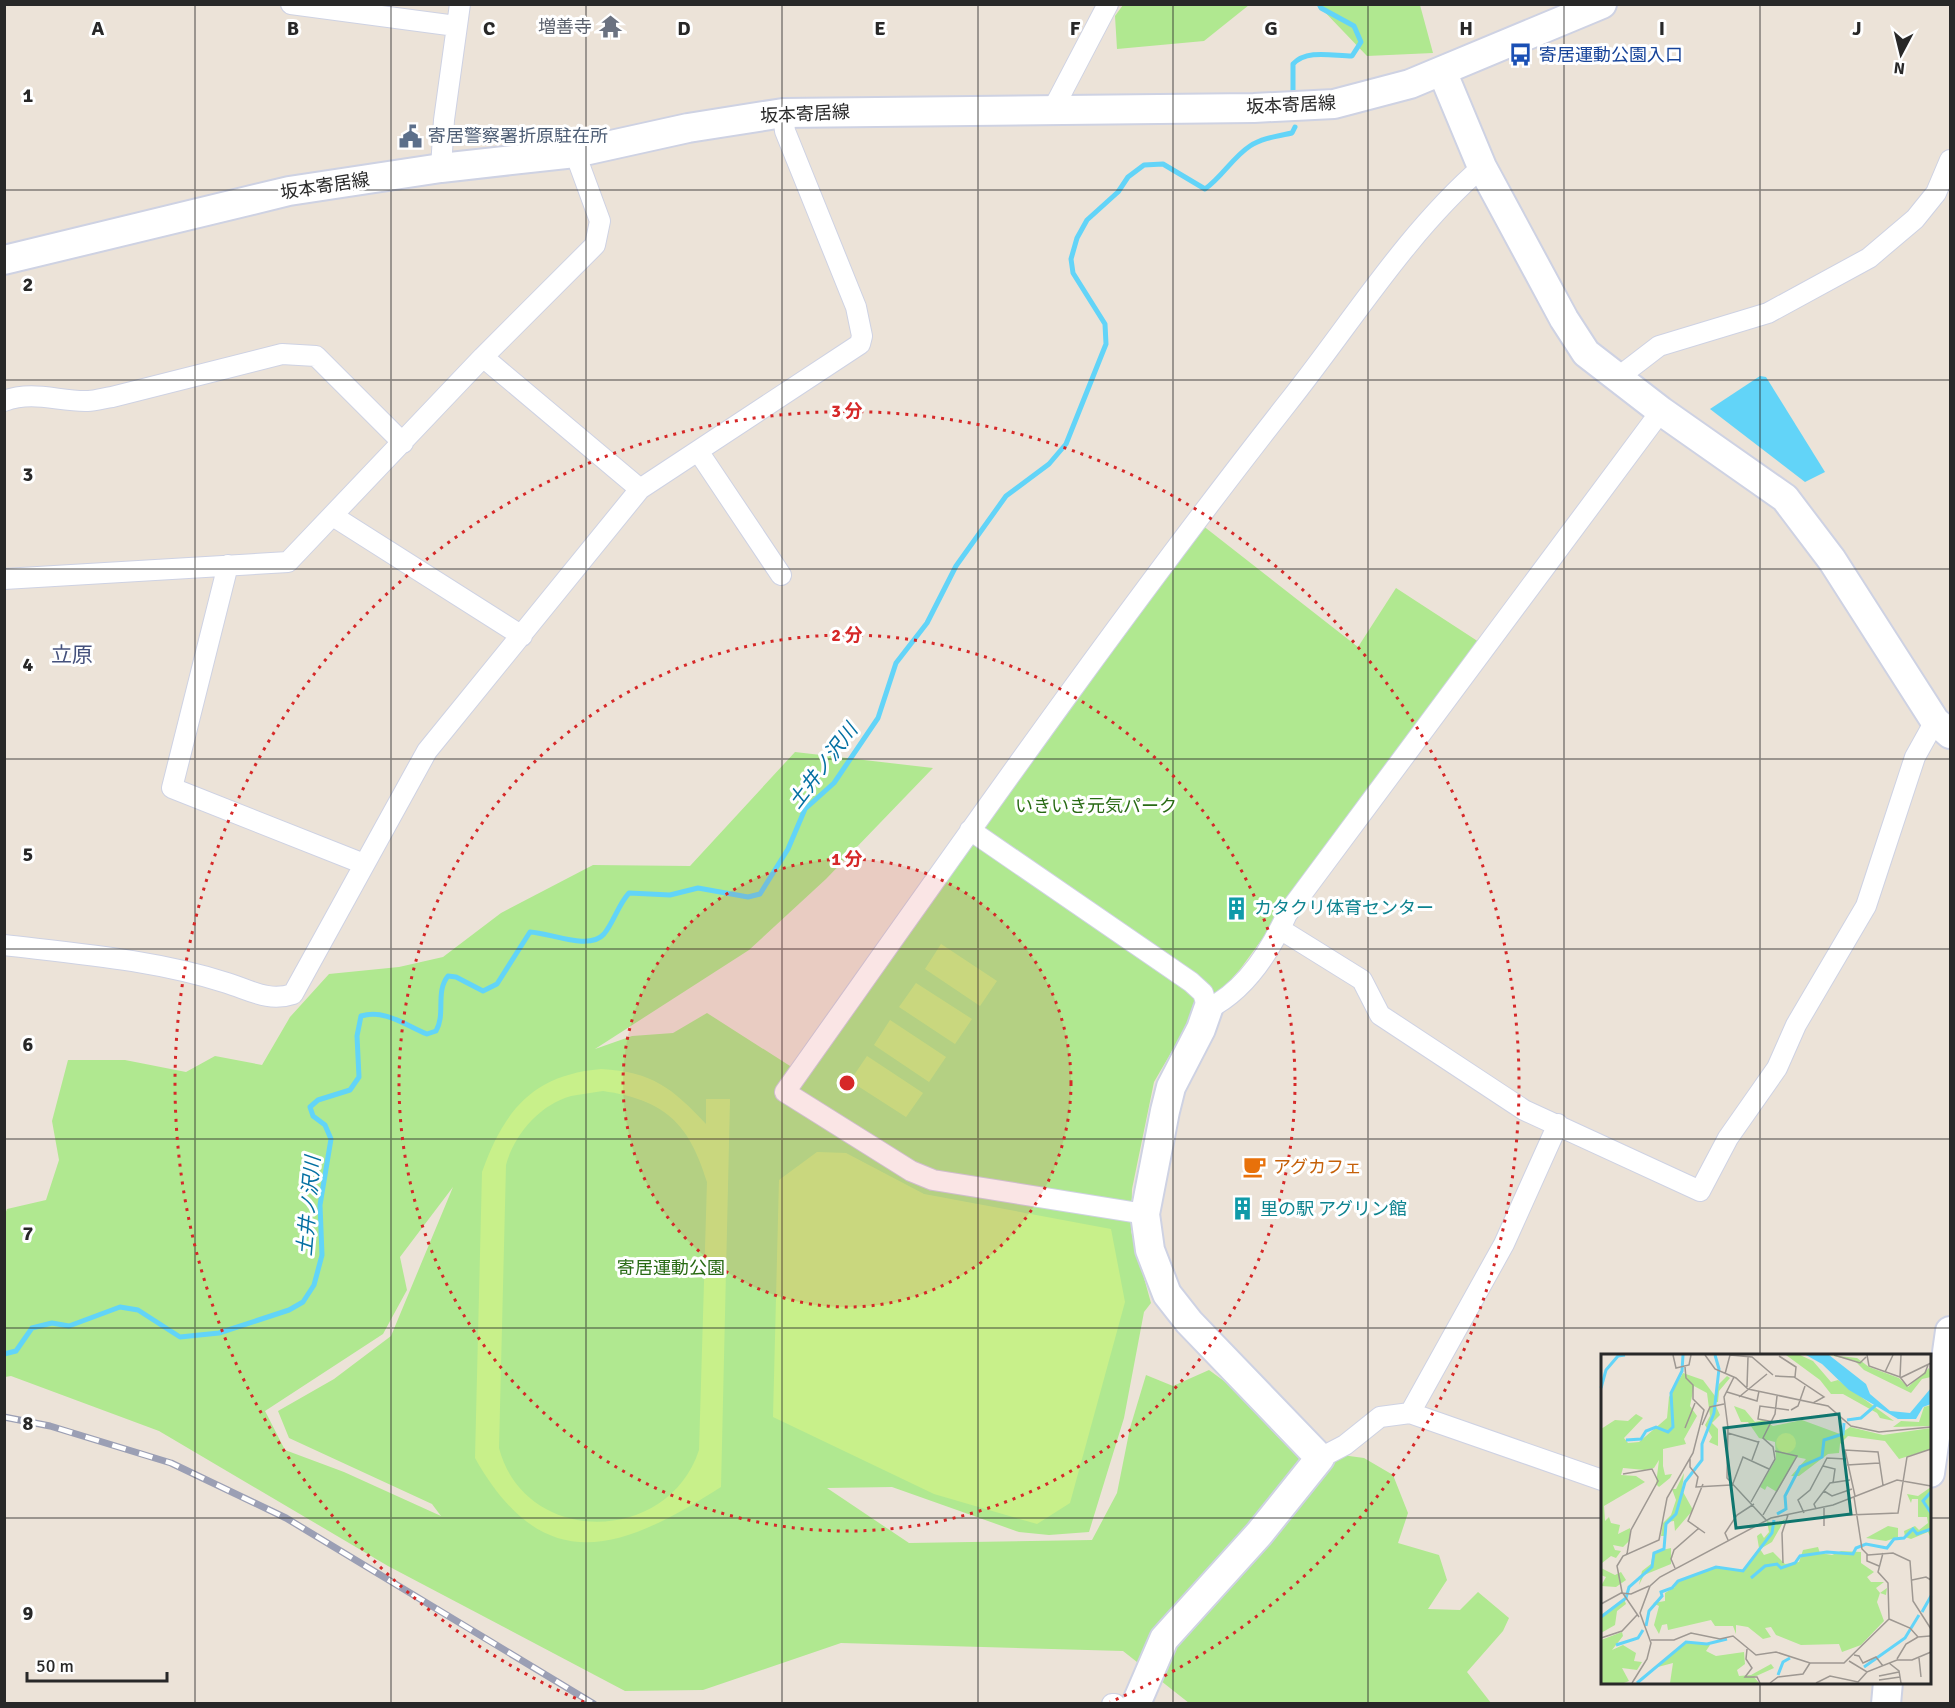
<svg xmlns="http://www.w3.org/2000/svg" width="1955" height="1708" viewBox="0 0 1955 1708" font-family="Signika,'Noto Sans JP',sans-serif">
<rect width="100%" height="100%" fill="#ece3d8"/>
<path fill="#b0e890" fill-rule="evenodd" d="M1123 5V4L1249 5 1204 41 1117 49 1115 16Z
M1318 5H1420L1433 53 1367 56Z
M1202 525 1358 647 1396 588 1479 642 1241 968 1179 1039 1154 1082 1132 1189 1131 1231 1151 1303 1144 1312 1124 1418 1089 1532 1049 1535 1019 1532 892 1487 827 1488 909 1543 1092 1540 1117 1493 1130 1428 1146 1375 1173 1386 1209 1370 1235 1389 1279 1438 1334 1454 1364 1458 1393 1475 1408 1513 1398 1543 1439 1555 1447 1580 1428 1609 1460 1610 1478 1592 1509 1618 1503 1631 1467 1672 1491 1703H1189L1123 1651 841 1643 703 1690 625 1691 388 1566 159 1431 11 1376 5 1377 4 1217 7 1209 46 1200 59 1160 52 1121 68 1060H125L186 1072 215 1056 262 1065 290 1017 329 974 399 967 443 957 501 913 593 865 690 866 795 752 933 768 826 879 749 950 595 1049 632 1036 673 1033 707 1013 801 1073ZM453 1187 391 1336 334 1379 278 1411 289 1438 432 1504 441 1516 344 1472 285 1450 265 1411 383 1334 407 1290 400 1257Z"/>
<path fill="#c8f08a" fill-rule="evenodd" d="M941 944 997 981 980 1006 925 969Z
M916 983 972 1019 955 1044 899 1007Z
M890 1020 946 1057 929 1082 874 1045Z
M867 1056 923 1093 906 1117 850 1081Z
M601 1069C653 1072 672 1088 706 1124V1099H730L721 1487C621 1551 544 1580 475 1458L482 1172C504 1111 532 1075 601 1069ZM603 1091C665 1100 689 1123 707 1182L699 1450C668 1545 525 1547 499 1448L506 1165C514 1135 539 1105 571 1096 581 1094 592 1093 603 1091Z
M817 1152 846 1153 924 1194 1111 1229 1125 1302 1070 1503 1037 1524 934 1494 773 1417 779 1180Z"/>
<path fill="#62d4f8" d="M1760 376 1766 377 1825 472 1805 482 1710 409Z"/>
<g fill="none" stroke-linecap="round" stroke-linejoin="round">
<path stroke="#62d4f8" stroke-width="5" d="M1293 94V64C1307 49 1333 56 1352 56L1361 42 1354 26 1321 8 1319 4
M4 1354 16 1351 32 1328 52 1323 69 1326 120 1307 138 1310 180 1337 219 1333 289 1310 303 1302 314 1285 322 1255 320 1205 331 1139 325 1125 313 1116 310 1107 318 1100 350 1090 359 1077 357 1036 361 1016C385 1009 405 1025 427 1034L436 1031C446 1014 435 992 448 976L456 977 483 991 497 984 530 932C551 933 589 951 604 934 614 922 618 905 629 893L670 895 698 888 748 897 760 894 788 849 805 809 834 783 878 718 896 663 927 623 956 566 1006 496 1049 464 1066 444 1106 344 1105 324 1073 273 1071 259 1077 238 1087 220 1118 192 1128 177 1144 165 1163 164 1205 189C1222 177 1233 157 1250 146 1262 138 1278 136 1292 133L1295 127"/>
<defs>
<path id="street" d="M291 4 456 26
M1053 109 1108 4
M441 168 444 120 460 4
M483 357 640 489
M1616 379 1659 346 1768 313 1869 258 1915 219 1936 193 1950 160
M4 401C34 390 59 402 88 401 96 401 104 398 112 397L282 354 316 356 403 443
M698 451 781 575
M333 516 522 636
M228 565 172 788 364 864
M4 579 288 562 483 357 595 245 600 221 575 153
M970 830 1191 982 1203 993 1208 1009C1246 990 1270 952 1287 914L1661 411
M1280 929 1362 980 1380 1015 1524 1110 1700 1191 1728 1138 1777 1068 1796 1025 1866 906 1915 757 1935 721
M4 945C80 954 155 960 227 983 252 991 269 1002 293 994L427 751 640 489 860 344 862 336 856 307 785 131 783 113
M1145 1214 933 1180 911 1171 785 1092C949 861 1111 628 1286 405 1350 325 1405 234 1482 167
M1410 1413 1504 1244 1558 1124
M1320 1458 1345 1445 1380 1417 1410 1413 1602 1480
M1112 1704H1115"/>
<path id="secondary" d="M1442 71 1482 167 1564 319 1586 353 1661 411 1785 498 1832 560 1935 721 1950 734
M4 260 289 191 441 168 575 153 688 128 783 113 1254 108 1334 104 1410 84 1602 4
M1930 1473 1950 1331
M1136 1704 1164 1639 1259 1534 1320 1458 1189 1322 1167 1294 1150 1250 1145 1214 1165 1111 1171 1087 1201 1029 1208 1009
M1886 1704 1888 1682"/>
</defs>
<use href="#street" stroke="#ced2e3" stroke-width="22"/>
<use href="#secondary" stroke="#ced2e3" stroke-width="32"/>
<use href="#street" stroke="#fff" stroke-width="20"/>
<use href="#secondary" stroke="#fff" stroke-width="28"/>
<defs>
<path id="rail" d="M4 1417 50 1426 171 1463 286 1518 594 1704"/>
</defs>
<use href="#rail" stroke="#9b9fb4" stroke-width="7"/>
<use href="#rail" stroke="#fff" stroke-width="4.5" stroke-dasharray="14" stroke-linecap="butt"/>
</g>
<path fill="none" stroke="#282828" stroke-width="1.5" stroke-opacity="0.55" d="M195 4V1704M391 4V1704M586 4V1704M782 4V1704M978 4V1704M1173 4V1704M1368 4V1704M1564 4V1704M1760 4V1356M4 190H1950M4 380H1950M4 569H1950M4 759H1950M4 949H1950M4 1139H1950M4 1328H1950M4 1518H1602M1930 1518H1950M1760 1682V1704"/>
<circle cx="847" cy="1083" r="224" fill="#d62828" fill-opacity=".12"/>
<g fill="none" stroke="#d62828" stroke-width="3" stroke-dasharray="3 6">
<circle cx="847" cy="1083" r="224"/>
<circle cx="847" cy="1083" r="448"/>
<path d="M584 1702A672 672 0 1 1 1110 1702"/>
</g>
<defs>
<symbol id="temple-bare" viewBox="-9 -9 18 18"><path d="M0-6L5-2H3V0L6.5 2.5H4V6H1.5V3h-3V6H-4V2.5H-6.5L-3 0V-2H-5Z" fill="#6b7280" stroke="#fff" stroke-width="2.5" paint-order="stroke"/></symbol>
<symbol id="bus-bare" viewBox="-9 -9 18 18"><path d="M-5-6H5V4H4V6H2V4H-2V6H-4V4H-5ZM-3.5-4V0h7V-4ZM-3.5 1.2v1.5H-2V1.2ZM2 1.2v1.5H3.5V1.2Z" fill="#1a4fb4" stroke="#fff" stroke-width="2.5" paint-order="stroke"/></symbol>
<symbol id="civic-bare" viewBox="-9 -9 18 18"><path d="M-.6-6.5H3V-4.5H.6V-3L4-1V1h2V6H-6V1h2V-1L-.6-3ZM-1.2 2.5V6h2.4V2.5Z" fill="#5c6f8a" stroke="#fff" stroke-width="2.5" paint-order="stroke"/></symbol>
<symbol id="building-bare" viewBox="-9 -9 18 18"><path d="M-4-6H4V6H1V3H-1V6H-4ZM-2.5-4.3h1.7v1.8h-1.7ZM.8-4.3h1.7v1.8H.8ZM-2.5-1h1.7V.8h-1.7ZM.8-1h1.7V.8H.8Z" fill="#0f9aa8" stroke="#fff" stroke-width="2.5" paint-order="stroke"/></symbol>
<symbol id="cafe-bare" viewBox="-9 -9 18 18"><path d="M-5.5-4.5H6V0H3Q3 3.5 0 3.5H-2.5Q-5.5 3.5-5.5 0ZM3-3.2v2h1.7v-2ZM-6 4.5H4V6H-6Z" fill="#e8710a" stroke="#fff" stroke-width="2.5" paint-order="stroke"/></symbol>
</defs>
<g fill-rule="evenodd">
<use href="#temple-bare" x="594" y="10" width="33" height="33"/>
<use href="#bus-bare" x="1504" y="38" width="33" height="33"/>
<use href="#civic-bare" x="394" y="120" width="33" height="33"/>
<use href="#building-bare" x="1220" y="892" width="33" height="33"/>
<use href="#cafe-bare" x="1238" y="1150" width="33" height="33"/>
<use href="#building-bare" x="1226" y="1192" width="33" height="33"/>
</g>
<g text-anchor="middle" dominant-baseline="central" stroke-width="6" stroke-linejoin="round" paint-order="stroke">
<g font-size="18" fill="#5b616d" stroke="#fff" text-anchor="end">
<text x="592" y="27">増善寺</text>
</g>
<g font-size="18" fill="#164399" stroke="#fff" text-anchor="start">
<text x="1539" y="55">寄居運動公園入口</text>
</g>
<g font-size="18" fill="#282828" stroke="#fff">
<text transform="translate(1291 105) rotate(-3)">坂本寄居線</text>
<text transform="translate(805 114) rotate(-3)">坂本寄居線</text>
<text transform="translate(325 186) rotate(-9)">坂本寄居線</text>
</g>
<g font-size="18" fill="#4e5e75" stroke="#fff" text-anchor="start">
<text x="428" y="136">寄居警察署折原駐在所</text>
</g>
<g font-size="18" fill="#286a14" stroke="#fff">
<text x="1096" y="806">いきいき元気パーク</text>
<text x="671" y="1268">寄居運動公園</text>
</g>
<g font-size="18" fill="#0d838f" stroke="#fff" text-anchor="start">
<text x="1254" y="908">カタクリ体育センター</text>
<text x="1260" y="1209">里の駅 アグリン館</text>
</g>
<g font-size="18" fill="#c56008" stroke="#fff" text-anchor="start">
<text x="1273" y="1167">アグカフェ</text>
</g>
<g font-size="20" font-style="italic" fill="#0370a2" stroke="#fff">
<text transform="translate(823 766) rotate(-53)">土井ノ沢川</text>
<text transform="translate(309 1206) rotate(-85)">土井ノ沢川</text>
</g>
<g font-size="21" fill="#45517c" stroke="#fff">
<text x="72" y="655">立原</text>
</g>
</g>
<g transform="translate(1601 1354)">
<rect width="330" height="330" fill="#ece3d8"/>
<path d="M185 1H199L212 7 230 28 237 26 293 67 279 64 276 59 242 40H230L219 26ZM228 1 256 4 268 13 298 24 307 33 328 14 330 23 321 25 310 39 263 16 254 7ZM82 19 102 26 114 42 118 30 126 22 129 24 118 37 117 48H113L119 61 111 69 117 75V92L108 88 111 83 104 71 109 62 106 39 93 32 89 52 96 62 83 85 85 90 62 95V112L64 121 71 120 69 124 58 133 55 130 58 106 53 114 44 116 22 114 20 121 35 122 44 128 3 152 4 167 8 163 10 169 19 171 17 180 29 174V186L22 193 12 191 14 196 20 197 15 204 10 202 1 209 0 75 14 66 27 67 35 60 42 64 23 84 27 89 38 88 66 64 68 43ZM330 51V72L292 73 300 67 318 68 323 53ZM133 52 144 56 154 68 162 66 172 72 201 66 239 80 249 73 282 81 330 74V95L298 105 284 87 247 82 239 90 238 99 227 100 198 122H190L205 105 195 103 176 138 166 132 164 136 159 133 175 105 174 88 158 84 147 68H140ZM83 119 81 136 92 156 74 177 73 167 66 168 65 182H60L62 169 70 161 75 146 71 135H75ZM330 133V184L327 178 310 185 304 183 303 177 314 172 318 176 327 169 326 163H317V145H311L310 149 306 140 317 142ZM184 165 171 188 159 195 163 201 172 198 184 210 198 208 202 196 217 193 219 199 231 201 240 197 260 198V209L273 218 266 223 270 228H283L275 234 279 239 286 234 285 241 279 239 276 248 283 267 260 291 241 298 238 290 200 291 175 281 170 273 164 274 170 283 162 285 147 273 135 271V280L132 272H114L110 266 67 276 66 270 61 271 58 280 53 271 58 252 52 249 64 247V239L74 233 75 227 114 213 142 216 158 194 156 182 160 179 163 184 168 178 166 167 175 171ZM287 172 297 174V183L285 187 265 184ZM70 194V210L43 221 38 231 41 217 50 210 52 198ZM0 214 14 221 20 218 25 226 15 233 0 232 5 223 0 221ZM23 245 25 250 16 257 14 271 0 279V261ZM21 278 22 282 11 296 22 291 35 299 33 307 41 308 36 316 21 314 28 327 23 329H0V286ZM87 288 109 291 105 297 115 302 143 298 144 310 136 316 138 322 150 321 170 310 173 314 153 323 158 329H69L72 309 53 314Z" fill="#b0e890"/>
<path d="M175 89a10 10 0 1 1 20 0a10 10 0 1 1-20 0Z" fill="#c8f08a"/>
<path d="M205 1H228L265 30 269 40 289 57 309 59 330 34V50L322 53 315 65H297L248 36 221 10Z" fill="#62d4f8"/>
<path fill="none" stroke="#62d4f8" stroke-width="3" d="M0 34 5 16 17 2 24 1M246 66 260 64 275 51M25 86 40 85 45 77 55 73 67 78 72 73 70 39 81 17 82 1M330 138 322 147 330 159M176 160 185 155 184 142 199 113 221 103 223 86 242 80 243 69M150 224 164 212 176 210 180 214 194 209 199 202 226 198 252 200 255 194 265 190 286 194 293 185 303 184 312 175 316 180 330 175M321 258 330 242M0 263 25 244 28 233 51 213 53 199 63 195 65 170 75 160 84 128 101 106V90L113 59 118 15 114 1M45 272 48 257 61 242 60 238 71 234 77 227 115 213 142 217 171 179 173 166M15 291 37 284 42 276M263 313 304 284 318 261M177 321 182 308 189 304M36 329 85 288 106 290 126 285"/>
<path fill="none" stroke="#9e9892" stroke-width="1.5" d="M72 1 75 14 88 11 90 1M104 1 114 15 135 24 147 35 227 52 250 72 278 78 330 73M233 1 259 9 265 3M266 1 268 12 299 23M300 1 299 23 306 32 324 19 327 11M178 2 195 13 194 23M284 18 292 1M124 20 129 1 151 3 172 21M174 22 193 23 223 43 212 49M133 23 123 43 127 74 126 124 165 166M299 24 330 9M146 33 147 3M126 38 156 47 158 37M138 43 166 20M190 56 197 52 204 32M173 68 157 65 159 52 188 56M101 71 109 53 123 50M84 74 94 49M127 79 157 88M89 105V113L97 123 95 133 130 131M151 106 158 87M246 111 278 109M222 112 234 115 232 129M22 120 51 115 57 127 30 176 26 200M102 130 87 167 104 179M131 132 142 103 168 115M223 137 231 142 251 135M254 142 244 96 277 98 282 131M253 143 261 195 267 201 292 199 309 207 312 247 330 275M150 148 174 105 172 93 162 84 174 60 176 42M223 153V172M215 155 213 150 229 129 249 126M203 159 197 146 209 136 226 104 245 105M162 161 196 102 174 97M223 162 297 159 306 103 330 95M127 186 124 179 136 161 153 150M282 199 277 218 287 229 288 265M266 200V207L278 212M182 209 181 179 187 161M74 214 70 205 73 196 98 174M311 226 325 223 330 226M0 250 20 239 30 240 48 232M38 263 21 238 16 212 22 202 58 186 66 144 92 99 103 56 92 45V31L85 24 84 13M288 265 309 274 317 283 329 282M0 284 21 277 36 261M50 286H73L90 279 119 285 132 282 155 301 175 298 209 309H243L288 265M146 295 145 305 151 314 144 323H156L159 329M253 301 258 302 262 309 275 303 282 312M318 304 320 323M296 305 305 290 317 283M248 307 266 318 296 306H311L330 298M288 309 298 317 300 329M278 322 298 318M278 326 299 323M31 329 46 305 50 289 39 259 49 232 59 223 170 164 232 151 296 126 330 132M169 329 177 323 202 320 209 309M215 329 229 322 257 328 266 318"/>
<path fill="#0f766e" fill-opacity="0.15" stroke="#0f766e" stroke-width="3" d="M238 60 250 160 135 174 123 74Z"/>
<rect width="330" height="330" fill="none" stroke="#282828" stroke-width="3"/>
</g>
<g font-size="20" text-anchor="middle" font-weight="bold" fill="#282828" stroke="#fff" stroke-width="6" stroke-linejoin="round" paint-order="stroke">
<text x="98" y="35">A</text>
<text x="293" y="35">B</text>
<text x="489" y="35">C</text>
<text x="684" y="35">D</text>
<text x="880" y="35">E</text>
<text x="1075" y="35">F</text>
<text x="1271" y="35">G</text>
<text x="1466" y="35">H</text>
<text x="1662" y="35">I</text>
<text x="1857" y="35">J</text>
<text x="28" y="102">1</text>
<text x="28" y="291">2</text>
<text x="28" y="481">3</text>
<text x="28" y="671">4</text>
<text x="28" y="861">5</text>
<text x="28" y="1051">6</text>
<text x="28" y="1240">7</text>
<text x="28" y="1430">8</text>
<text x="28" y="1620">9</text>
</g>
<circle cx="847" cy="1083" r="9" fill="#d62828" stroke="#fff" stroke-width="3"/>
<g font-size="18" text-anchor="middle" font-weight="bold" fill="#d62828" stroke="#fff" stroke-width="6" stroke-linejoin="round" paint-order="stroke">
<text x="847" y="417">3 分</text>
<text x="847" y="641">2 分</text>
<text x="847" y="865">1 分</text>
</g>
<rect width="1955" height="1708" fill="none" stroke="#282828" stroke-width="12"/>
<g transform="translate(1901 54) rotate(187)" stroke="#ffffff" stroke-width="4.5" paint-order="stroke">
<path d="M0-4.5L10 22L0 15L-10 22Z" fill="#282828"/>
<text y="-9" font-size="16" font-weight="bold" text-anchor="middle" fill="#282828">N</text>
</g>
<path d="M27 1672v9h140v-9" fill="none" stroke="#282828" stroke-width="3"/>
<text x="36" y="1672" font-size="18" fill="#282828" stroke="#ffffff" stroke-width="4.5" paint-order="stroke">50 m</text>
</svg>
